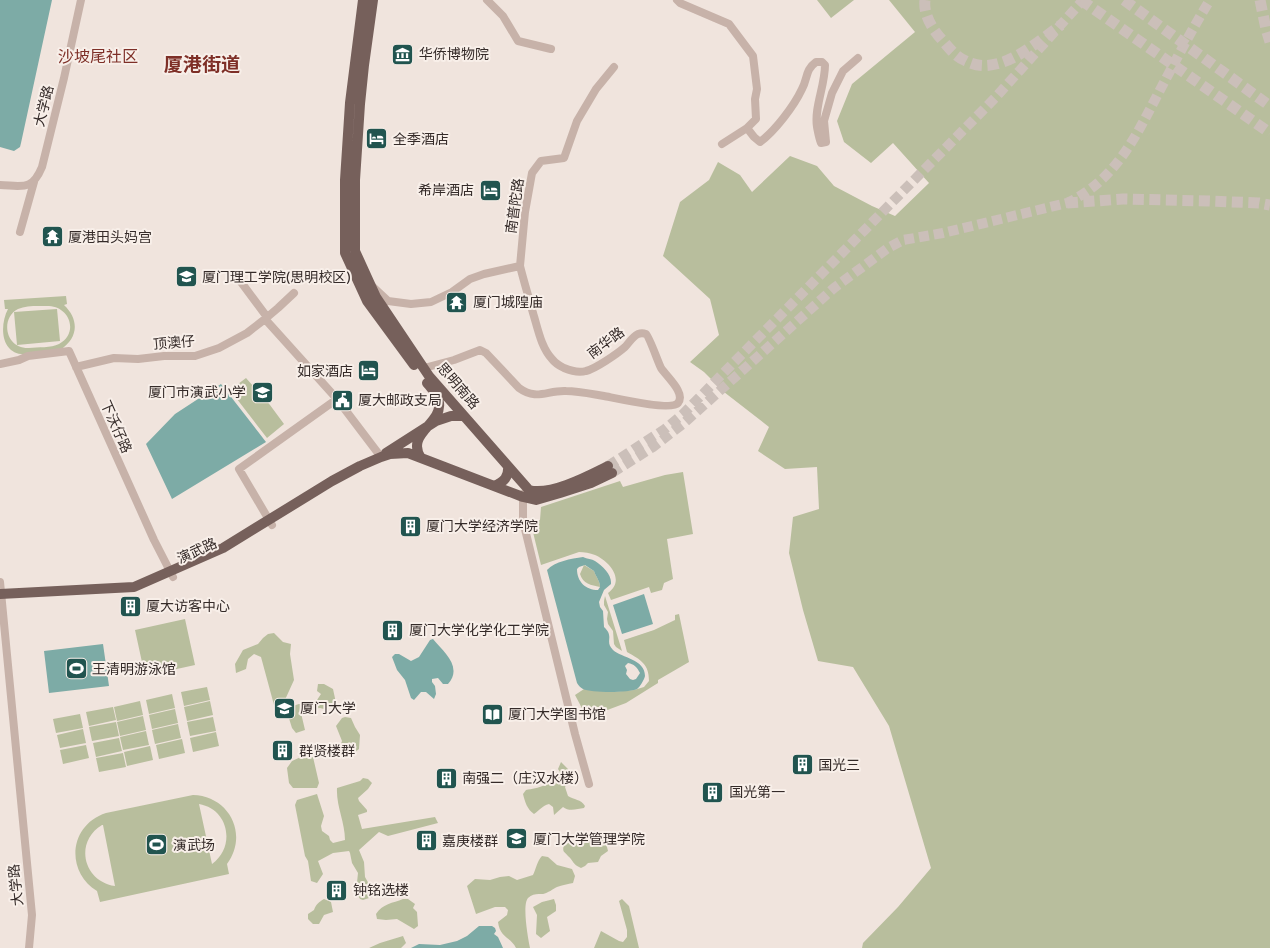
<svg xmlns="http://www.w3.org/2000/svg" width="1270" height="948" viewBox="0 0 1270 948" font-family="'Varela Round','Noto Sans SC',sans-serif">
<rect width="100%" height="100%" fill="#f0e4dd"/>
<path fill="#b8be9d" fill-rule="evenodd" d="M817 0H854L831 18Z
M889 0H1270V948H862L863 943 898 907 931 868 889 726 853 667 818 661 803 610 789 553 793 517 819 509 817 467 785 469 758 451 769 427 724 392 704 372 690 362 719 335 710 299 663 256 680 202 709 180 718 162 740 175 752 192 790 156 817 166 834 186 872 206 895 216 929 183 893 143 871 163 844 142 837 121 852 84 915 32Z
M66 296 67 304 64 305C79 319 79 338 60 350 48 351 34 356 21 354 0 351 0 324 8 309H5L4 300ZM49 306C70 307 79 333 59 344 51 348 38 347 29 348 5 349 0 318 18 309 27 305 39 306 49 306Z
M57 309 60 341 17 345 14 312Z
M246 378 270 405 284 424 267 438 230 390Z
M683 472 693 534 667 539 673 579 664 583 662 590 651 593 649 587 611 600 608 593C626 580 609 561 595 555 590 553 584 552 579 552L541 565 531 524 540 520 541 507 620 481 623 487 665 475Z
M584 565 594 571C596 577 600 581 600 587 591 585 583 584 580 574Z
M605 596 622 651 616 647 614 644 613 631 608 624 607 619 608 612 604 605V601Z
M679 614 689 662 658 680V683L626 703 602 712 585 714 575 695 584 689 612 692 634 690 644 687 649 681C649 664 641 660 627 652L624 640 654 630 675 620V615Z
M185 619 195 665 145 676 135 630Z
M274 633 283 642 291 644 290 654 294 680 284 702 279 706 274 705 261 657 254 654 248 659 246 669 236 673 235 664 243 650 258 644 263 638 268 634Z
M318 684H324L333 689 336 703 329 708 324 709 320 708 312 709 301 713 305 730 296 733 292 728 287 712C296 704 298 702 310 706L317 700 321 694 317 691Z
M207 687 210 700 184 706 181 692Z
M172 694 175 708 149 714 146 700Z
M140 701 143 715 117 721 114 707Z
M210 701 213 715 187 721 184 707Z
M113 707 116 720 89 726 86 712Z
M175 709 178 723 152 729 149 715Z
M80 714 83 728 56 733 53 719Z
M143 716 146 730 120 736 117 722Z
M213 717 216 731 190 736 187 722Z
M345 717 351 718 355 727 360 735 359 749 349 757 343 755 339 749 342 741 336 726 342 718Z
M116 722 119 736 92 741 89 727Z
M178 724 181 738 155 744 152 730Z
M83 729 86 743 60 748 57 735Z
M146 731 149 745 123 750 120 737Z
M216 732 219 746 193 752 190 738Z
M119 738 122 751 96 757 93 743Z
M182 739 185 753 159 759 156 745Z
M86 745 89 758 63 764 60 750Z
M150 746 153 760 127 766 124 752Z
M123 753 126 767 99 772 96 758Z
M303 756 313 757 319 783 317 788H293L289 783 287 768 292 761Z
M561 762 573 774V781H569L565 787 568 796C574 800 581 799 585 806L584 808C577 809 569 812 563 807L554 815 553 807 549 804C542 806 540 810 534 814 527 809 525 802 523 794L526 790C538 788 552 786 556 772H560L558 769Z
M363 778 368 779 372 783 368 789 358 798 359 801 367 810V812L358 815 362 829 435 817 438 823 388 836 379 832 359 850 364 862 365 877 370 886 372 897 363 900 360 899 356 892 358 873 352 863 350 853 349 851 333 853 320 860 318 861 323 874 317 883 311 881 308 861 305 856 295 805 297 800 317 794 324 816 321 826 322 831 329 836 330 840 333 843 345 840C345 822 336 806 337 788L360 781Z
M193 795C229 796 249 834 227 864L229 874 100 902 97 891C65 871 69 825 106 813ZM199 804C229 809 236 847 212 864ZM102 825H103L115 886C83 881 74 842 102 825Z
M595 832 606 843 608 851 601 856 598 862 588 863 585 866 581 868C572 864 574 861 568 856 564 851 562 852 564 845L567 843H579L585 841 589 835Z
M542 856 548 857 557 865 572 869 575 876 573 883C568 884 562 885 557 887 553 889 548 893 543 894 538 894 533 893 528 898 522 905 528 938 530 948H516C511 937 500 938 498 922L507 915 508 910 505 907H495L476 914 467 886 475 879 490 880 500 877 509 876 517 880 533 875C536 869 537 861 542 856Z
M324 899 331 902 333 912 324 915 319 924H313L308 919V914L314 910C316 904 319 902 324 899Z
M403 899H408L415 904 413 908 417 912 418 926 414 929 397 919 386 920 377 919 376 914C382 904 393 903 403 899Z
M554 899 556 905V911L547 917 550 931 541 938 536 934 537 915 533 907 542 902Z
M622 899 629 906 639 948H594L601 931 619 941 623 942 627 937V930L619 901Z
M403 936 406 943 401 948H369L380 943Z"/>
<path fill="#7daba6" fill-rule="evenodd" d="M0 0H52L21 143 20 147 14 151 0 147Z
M221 384 266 442 172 499 146 444 175 414Z
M583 557C587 559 592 559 595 561 603 566 612 575 611 584L604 590 599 602 600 607 603 611 604 627C615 637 604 641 613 650 622 658 645 659 645 676 644 680 640 687 637 689 629 693 591 693 583 689 580 687 579 686 577 683L547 570C555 561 571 559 583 557ZM585 565 594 571C596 577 600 581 600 587L598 590C586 590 577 582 577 569L579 567ZM628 663C634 664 637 667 640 673L636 679 633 680 630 679 626 674 627 670 625 666Z
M644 594 653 624 622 634 613 605Z
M433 639C444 652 463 667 448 684H443L438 678 432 679V682L435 686 436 694 434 699 426 692H421L414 700 411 698 405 680 397 670 392 657 395 654H399L411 661 419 657 430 640Z
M103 644 109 686 49 693 44 651Z
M479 926H492L495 928 496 931 494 934 498 937 503 948H411L419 944 440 945 457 941 467 936Z"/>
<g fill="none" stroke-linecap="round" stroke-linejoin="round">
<path stroke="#cbbfb9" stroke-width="10" stroke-dasharray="10 5" stroke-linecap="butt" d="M608 466 665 429 683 414 995 98 1083 0
M612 473 653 447 684 423 834 288 888 248 903 240 943 233 1067 203C1116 180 1136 136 1160 90 1176 60 1192 29 1210 0"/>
<path stroke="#cbbfb9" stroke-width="11" stroke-dasharray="11 5.5" stroke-linecap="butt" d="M925 0C923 15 933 30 943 41 950 49 956 57 966 61 998 78 1036 43 1061 25
M1081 0 1270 133
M1124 0 1270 106
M1260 0 1266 29 1270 42
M1067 203 1123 199 1209 201 1259 203 1270 205"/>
<path stroke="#c7b2a9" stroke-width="8" d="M487 0 503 16 518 41 551 49
M677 0 680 3 729 24 753 56 757 89 755 99 756 119 747 128 754 137 760 142C775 131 794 106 802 89 808 78 805 70 816 62H822L825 65C825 86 814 107 817 127 818 132 819 138 821 143L826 142 824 121 832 93 843 71 858 58
M722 144 747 128
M0 185C23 186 32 191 42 167L64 78 81 0
M20 232 34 182
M520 266 525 212 532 173 541 161 564 158 577 121 596 89 614 67
M238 278 267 317
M373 287 388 301 411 304 431 302 452 292 470 279 484 274 520 266C524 282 529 298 533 313 538 329 541 347 552 359 555 363 560 366 564 368 571 371 579 373 586 371 595 369 617 354 625 347 629 343 632 337 638 334 641 333 643 333 646 334 649 336 658 362 661 368 667 377 686 393 678 403 672 411 615 398 604 396 592 394 578 391 566 391 547 390 537 401 519 388L486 353 480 350 454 360 424 368
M265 319 278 308 294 293
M0 364 19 360 28 356 69 351 154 540 173 577
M76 367 114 358 138 359 164 356H195L219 348 247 333 265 319 337 399 381 457
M523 494V521L575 734 589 784
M272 525 239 469 337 399
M0 582 32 915 29 948"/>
<path stroke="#76605b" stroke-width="10" d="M363 0 350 103 345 180V253L367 301 414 365
M373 0 364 65 360 104 355 180V251L376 297 429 376 529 490C550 496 588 476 608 466
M386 453 436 421 451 416H464
M421 458C405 434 442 424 439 403 438 395 432 389 427 383
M494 486C504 482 509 477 508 466
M0 594 134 587 223 548 332 481 360 466 381 457 390 454 408 453 523 497 536 500 560 493 591 483 612 473"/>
</g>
<defs>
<symbol id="museum-square" viewBox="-11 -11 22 22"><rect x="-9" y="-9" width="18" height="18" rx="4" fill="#21544f" stroke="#f8efe9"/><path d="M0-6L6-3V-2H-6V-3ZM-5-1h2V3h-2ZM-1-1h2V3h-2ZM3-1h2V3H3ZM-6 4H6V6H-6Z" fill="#fff"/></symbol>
<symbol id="hotel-square" viewBox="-11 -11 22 22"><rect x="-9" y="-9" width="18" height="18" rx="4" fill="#21544f" stroke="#f8efe9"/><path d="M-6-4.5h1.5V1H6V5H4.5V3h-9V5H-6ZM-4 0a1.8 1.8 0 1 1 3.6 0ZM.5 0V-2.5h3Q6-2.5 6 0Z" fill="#fff"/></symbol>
<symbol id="temple-square" viewBox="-11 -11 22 22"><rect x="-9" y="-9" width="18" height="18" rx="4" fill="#21544f" stroke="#f8efe9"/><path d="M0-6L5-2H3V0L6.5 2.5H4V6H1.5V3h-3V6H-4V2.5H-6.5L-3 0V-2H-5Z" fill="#fff"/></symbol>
<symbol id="university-square" viewBox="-11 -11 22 22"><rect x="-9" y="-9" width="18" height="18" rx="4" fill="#21544f" stroke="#f8efe9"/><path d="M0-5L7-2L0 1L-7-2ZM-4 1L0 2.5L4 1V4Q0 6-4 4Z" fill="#fff"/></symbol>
<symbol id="school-square" viewBox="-11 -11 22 22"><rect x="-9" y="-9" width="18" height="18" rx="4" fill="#21544f" stroke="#f8efe9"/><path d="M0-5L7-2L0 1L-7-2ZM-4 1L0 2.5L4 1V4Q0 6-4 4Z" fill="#fff"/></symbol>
<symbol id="civic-square" viewBox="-11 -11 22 22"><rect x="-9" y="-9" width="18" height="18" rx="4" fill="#21544f" stroke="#f8efe9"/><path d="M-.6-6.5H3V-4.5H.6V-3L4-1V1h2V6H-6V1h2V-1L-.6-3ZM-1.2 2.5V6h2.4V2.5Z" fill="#fff"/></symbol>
<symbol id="building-square" viewBox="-11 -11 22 22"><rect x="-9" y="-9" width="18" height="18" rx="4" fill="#21544f" stroke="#f8efe9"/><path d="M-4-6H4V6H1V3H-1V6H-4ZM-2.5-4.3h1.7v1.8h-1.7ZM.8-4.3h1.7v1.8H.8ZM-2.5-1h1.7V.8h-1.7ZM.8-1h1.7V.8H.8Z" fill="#fff"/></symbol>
<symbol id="stadium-square" viewBox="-11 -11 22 22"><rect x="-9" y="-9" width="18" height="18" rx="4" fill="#21544f" stroke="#f8efe9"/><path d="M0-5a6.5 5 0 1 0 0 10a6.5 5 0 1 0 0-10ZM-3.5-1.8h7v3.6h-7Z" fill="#fff"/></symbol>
<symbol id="library-square" viewBox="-11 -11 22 22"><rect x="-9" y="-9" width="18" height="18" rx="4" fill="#21544f" stroke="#f8efe9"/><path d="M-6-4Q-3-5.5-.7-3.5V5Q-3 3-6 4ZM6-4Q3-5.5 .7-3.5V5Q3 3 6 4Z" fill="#fff"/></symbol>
</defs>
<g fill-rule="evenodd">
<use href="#museum-square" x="390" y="42" width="25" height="25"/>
<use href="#hotel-square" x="364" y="126" width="25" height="25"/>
<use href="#hotel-square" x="478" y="178" width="25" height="25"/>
<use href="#temple-square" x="40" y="224" width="25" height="25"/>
<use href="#university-square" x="174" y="264" width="25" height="25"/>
<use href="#temple-square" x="444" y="290" width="25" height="25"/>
<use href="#hotel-square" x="356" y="358" width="25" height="25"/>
<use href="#school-square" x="250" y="380" width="25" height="25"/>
<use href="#civic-square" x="330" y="388" width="25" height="25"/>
<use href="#building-square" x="398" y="514" width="25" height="25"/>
<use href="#building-square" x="118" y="594" width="25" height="25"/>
<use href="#building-square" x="380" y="618" width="25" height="25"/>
<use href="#stadium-square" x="64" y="656" width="25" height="25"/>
<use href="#university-square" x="272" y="696" width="25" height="25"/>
<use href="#library-square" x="480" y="702" width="25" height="25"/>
<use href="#building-square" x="270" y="738" width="25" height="25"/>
<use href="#building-square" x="790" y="752" width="25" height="25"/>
<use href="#building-square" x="434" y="766" width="25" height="25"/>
<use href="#building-square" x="700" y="780" width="25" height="25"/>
<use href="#school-square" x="504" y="826" width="25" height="25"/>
<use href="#building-square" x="414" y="828" width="25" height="25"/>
<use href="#stadium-square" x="144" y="832" width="25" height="25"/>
<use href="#building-square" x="324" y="878" width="25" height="25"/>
</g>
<g text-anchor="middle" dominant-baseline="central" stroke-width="4" stroke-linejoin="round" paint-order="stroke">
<g font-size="14" fill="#352b29" stroke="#f8efe9" text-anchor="start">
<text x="419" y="54">华侨博物院</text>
<text x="393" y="139">全季酒店</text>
<text x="474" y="190" text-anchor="end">希岸酒店</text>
<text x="68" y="237">厦港田头妈宫</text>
<text x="202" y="277">厦门理工学院(思明校区)</text>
<text x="473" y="302">厦门城隍庙</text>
<text x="353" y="371" text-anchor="end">如家酒店</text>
<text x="246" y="392" text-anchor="end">厦门市演武小学</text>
<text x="358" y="400">厦大邮政支局</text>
<text x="426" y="526">厦门大学经济学院</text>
<text x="146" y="606">厦大访客中心</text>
<text x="409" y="630">厦门大学化学化工学院</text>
<text x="92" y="669">王清明游泳馆</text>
<text x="300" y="708">厦门大学</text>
<text x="508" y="714">厦门大学图书馆</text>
<text x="299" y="751">群贤楼群</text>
<text x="818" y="765">国光三</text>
<text x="462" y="778">南强二（庄汉水楼）</text>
<text x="729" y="792">国光第一</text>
<text x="533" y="839">厦门大学管理学院</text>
<text x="442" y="841">嘉庚楼群</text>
<text x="173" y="845">演武场</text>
<text x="353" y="890">钟铭选楼</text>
</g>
<g font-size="14" fill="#352b29" stroke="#f8efe9">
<text transform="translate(44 106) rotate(-76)">大学路</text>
<text transform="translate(515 206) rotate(-82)">南普陀路</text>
<text transform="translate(174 343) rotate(-5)">顶澳仔</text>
<text transform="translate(606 343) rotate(-37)">南华路</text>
<text transform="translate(458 386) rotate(49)">思明南路</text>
<text transform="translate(116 427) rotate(66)">下沃仔路</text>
<text transform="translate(197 551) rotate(-24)">演武路</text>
<text transform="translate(16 885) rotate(-96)">大学路</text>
</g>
<g font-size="16" fill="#7e2f27" stroke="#f8efe9">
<text x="98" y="57">沙坡尾社区</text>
</g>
<g font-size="19" font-weight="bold" fill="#7e2f27" stroke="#f8efe9">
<text x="202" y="65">厦港街道</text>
</g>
</g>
</svg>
